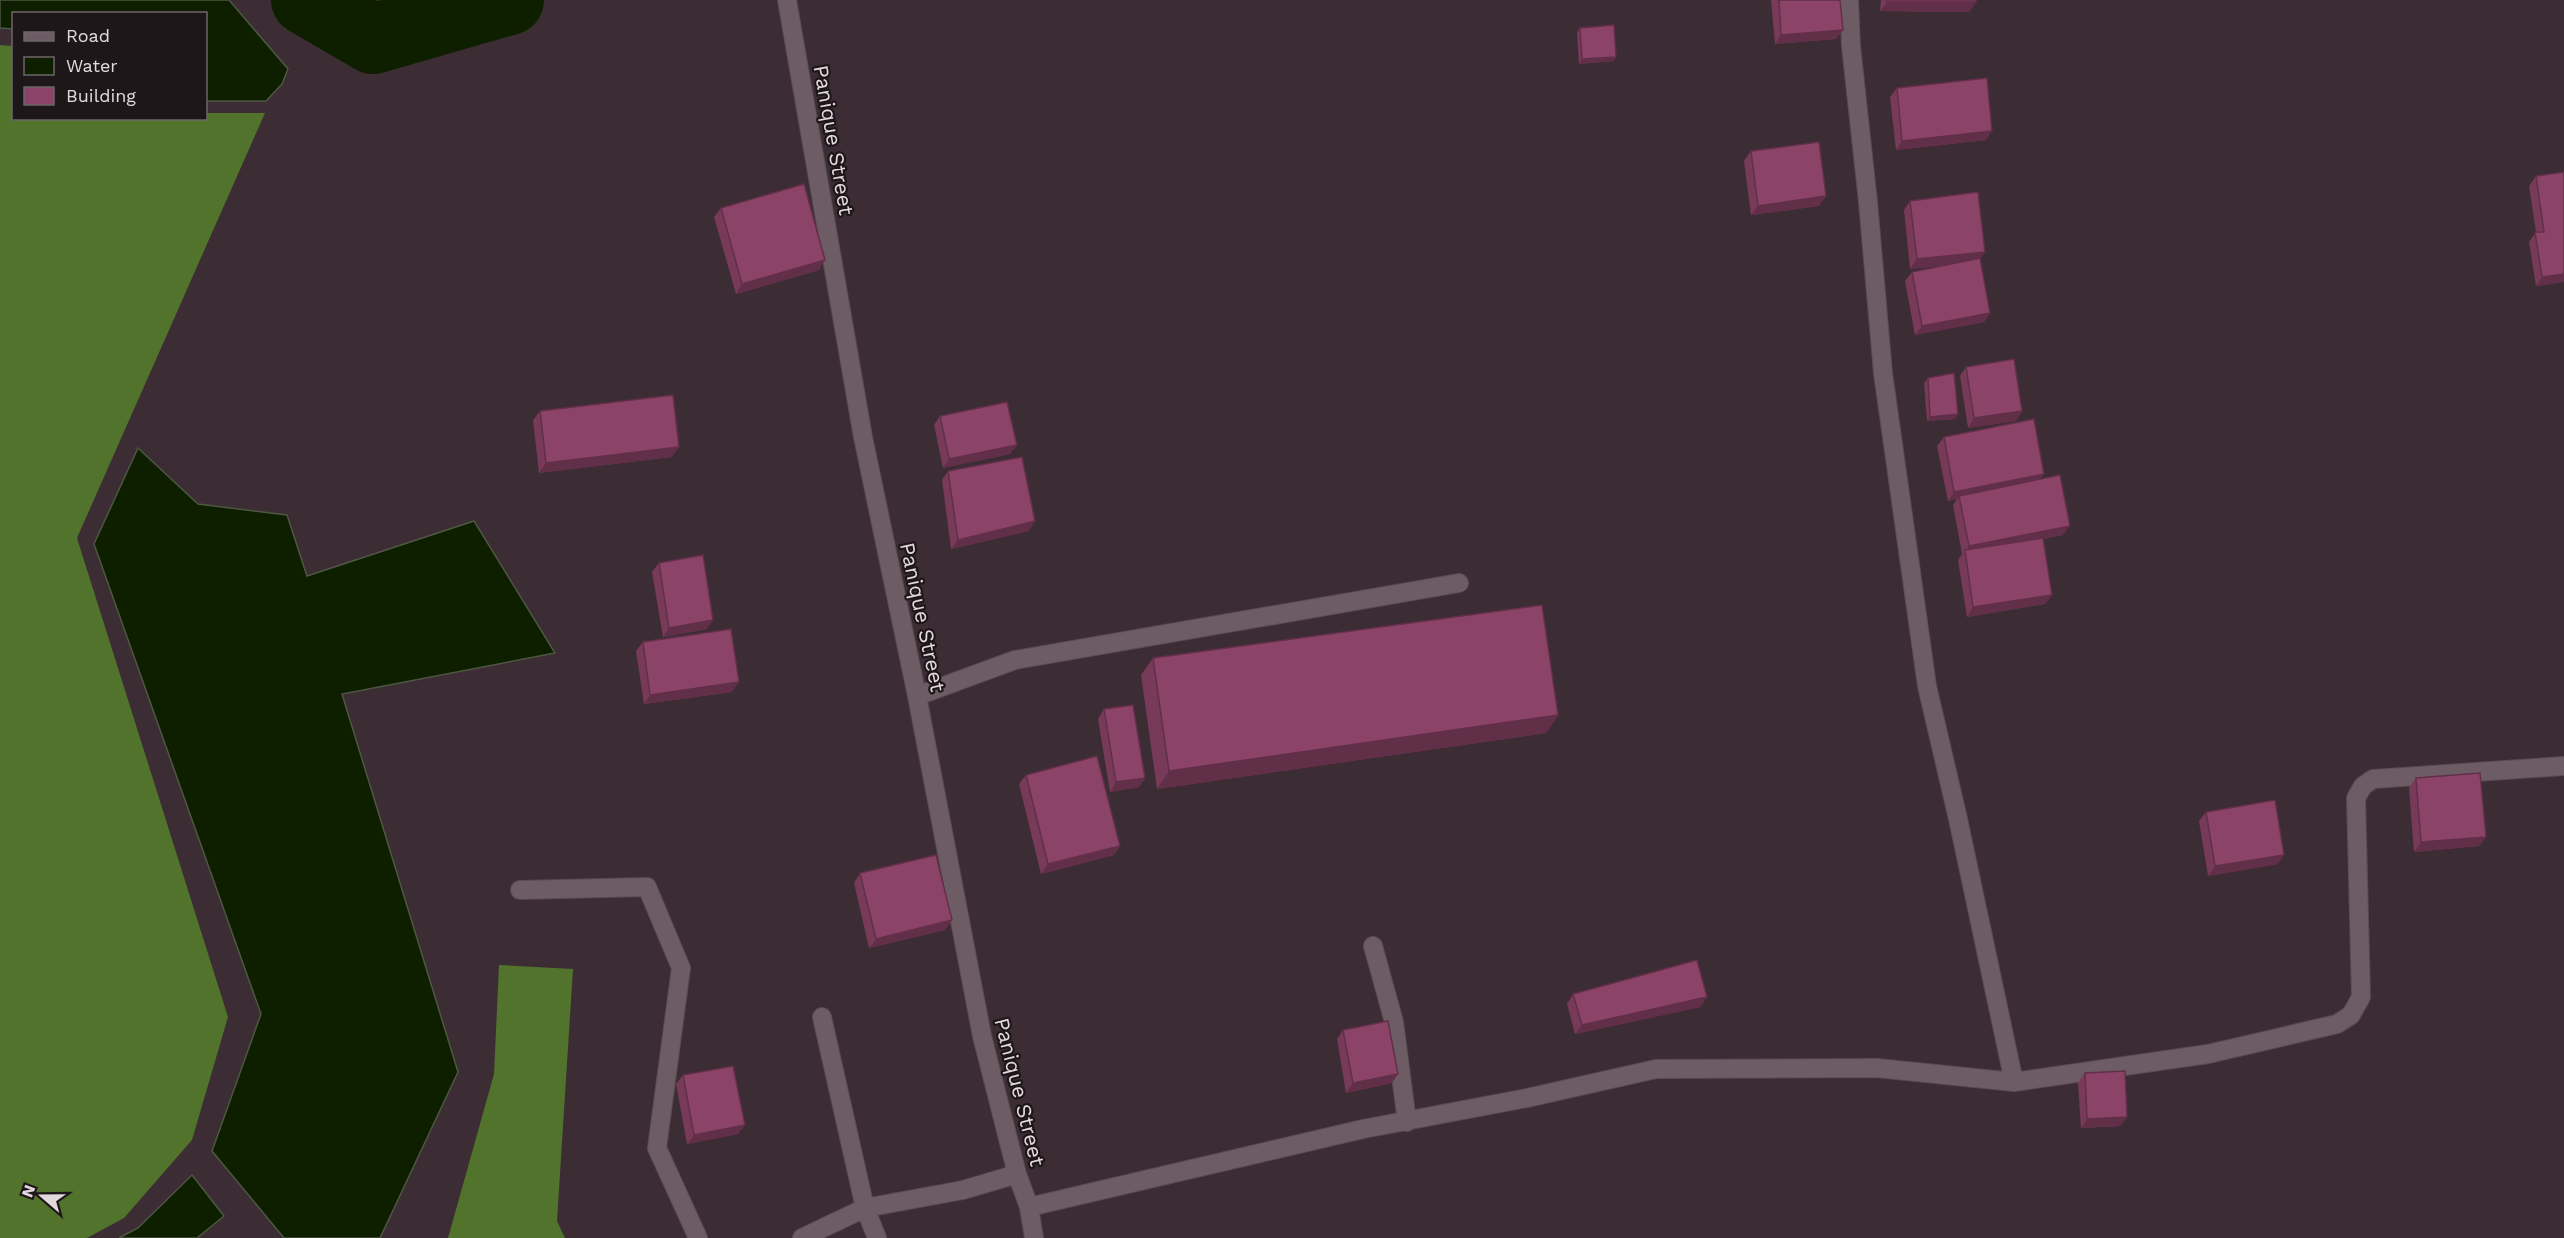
<svg xmlns="http://www.w3.org/2000/svg" width="2564" height="1238" viewBox="0 0 2564 1238" font-family="'Work Sans',sans-serif">
<rect width="100%" height="100%" fill="#3c2c33"/>
<path fill="#51732c" d="M0 45 13 46 14 118H206V113H265L77 538 228 1017 192 1140 124 1218 87 1238H0Z
M499 965 573 969 557 1221 565 1238H448L494 1074Z"/>
<path fill="#0e1f00" stroke="#4e5743" stroke-width="1.5" d="M0 0H229L288 69 282 84 266 101H206V14H14L13 29 0 28Z
M138 448 198 504 287 515 307 576 474 521 555 653 342 694 458 1072 380 1238H284L212 1151 261 1014 94 544Z
M192 1175 224 1216 197 1238H119L138 1228Z"/>
<g fill="none" stroke-linecap="round" stroke-linejoin="round">
<path stroke="#0e1f00" stroke-width="70" d="M306 0 373 39 509 0"/>
<defs>
<path id="minor" d="M787 0 863 437 917 696 982 1036 1017 1174 1029 1207 1034 1238
M1849 0 1851 46 1868 202 1883 373 1927 686 1958 819 2014 1082
M917 696 1015 660 1459 583
M520 890 647 887 681 968 657 1148 698 1238
M1373 946 1394 1022 1407 1122
M822 1017 865 1208 877 1238
M1029 1207 1363 1129 1527 1098 1656 1069 1877 1068 2014 1082 2208 1054 2337 1024 2351 1015 2361 997 2356 798 2363 786 2373 779 2564 766
M802 1238 865 1208 963 1190 1017 1174"/>
</defs>
<use href="#minor" stroke="#594b52" stroke-width="20"/>
<use href="#minor" stroke="#6e5c64" stroke-width="18"/>
</g>
<path fill="#783a59" d="M1771 0H1840L1843 30 1836 39 1775 44Z
M1881 0H1976V2L1969 12 1880 11Z
M1580 28 1616 57 1613 61 1579 64 1577 33Z
M1897 88 1986 140 1896 150 1890 97Z
M1751 151 1819 206 1751 215 1744 161Z
M2564 172V282L2536 286 2529 242 2536 232 2529 186 2536 176Z
M1910 201 1980 259 1990 313 1984 322 1915 335 1905 281 1912 272 1947 265 1910 269 1904 210Z
M721 208 825 260 819 270 736 294 714 217Z
M1966 367 2022 411 2016 421 1968 428 1960 376Z
M1928 378 1958 414 1955 419 1927 421 1924 383Z
M540 411 672 457 539 473 533 420Z
M940 416 1017 445 1010 454 943 468 934 425Z
M1944 437 2041 479 2063 535 2043 539 2052 595 2045 604 1967 617 1958 560 1962 554 1953 505 1957 499 1948 501 1937 446Z
M948 471 1029 531 951 549 942 480Z
M659 563 707 629 663 637 652 572Z
M643 642 732 692 644 704 636 651Z
M1153 658 1558 715 1546 733 1157 789 1141 675Z
M1104 709 1145 778 1139 787 1110 792 1098 719Z
M1026 775 1120 846 1114 855 1041 874 1019 784Z
M2416 778 2486 837 2479 846 2414 852 2409 788Z
M2206 812 2278 864 2208 876 2199 821Z
M860 873 952 920 945 930 869 948 854 883Z
M1573 994 1707 997 1700 1007 1575 1034 1567 1004Z
M1343 1030 1392 1083 1346 1093 1337 1039Z
M2085 1073 2127 1117 2120 1126 2081 1128 2078 1083Z
M683 1075 745 1125 738 1134 687 1144 676 1084Z"/>
<path fill="#622f49" d="M1887 2H1976L1969 12 1880 11Z
M1843 30 1836 39 1775 44 1781 35Z
M1616 57 1613 61 1579 64 1582 59Z
M1992 131 1986 140 1896 150 1902 141Z
M1826 196 1819 206 1751 215 1758 206Z
M1985 252 1979 261 1910 269 1917 259Z
M825 260 819 270 736 294 742 284Z
M2564 274V282L2536 286 2542 277Z
M1990 313 1984 322 1915 335 1922 326Z
M2022 411 2016 421 1968 428 1974 418Z
M1958 414 1955 419 1927 421 1930 417Z
M1017 445 1010 454 943 468 949 459Z
M679 447 672 457 539 473 546 463Z
M2044 474 2037 483 1959 496 1957 499 1948 501 1954 492Z
M1035 521 1029 531 951 549 958 540Z
M2070 526 2063 535 1965 555V552L1969 546Z
M2052 595 2045 604 1967 617 1973 607Z
M713 620 707 629 663 637 669 628Z
M739 682 732 692 644 704 650 695Z
M1558 715 1546 733 1157 789 1169 771Z
M1145 778 1139 787 1110 792 1116 782Z
M2486 837 2479 846 2414 852 2421 842Z
M1120 846 1114 855 1041 874 1048 864Z
M2284 855 2278 864 2208 876 2215 866Z
M952 920 945 930 869 948 876 939Z
M1707 997 1700 1007 1575 1034 1582 1025Z
M1398 1074 1392 1083 1346 1093 1353 1083Z
M2127 1117 2120 1126 2081 1128 2087 1119Z
M745 1125 738 1134 687 1144 694 1135Z"/>
<path fill="#8c4368" stroke="#622f49" stroke-width="1.5" d="M1779 0H1840L1843 30 1781 35Z
M1887 0H1976V2H1887Z
M1614 25 1616 57 1582 59 1580 28Z
M1987 78 1992 131 1902 141 1897 88Z
M1819 142 1826 196 1758 206 1751 151Z
M2564 172V274L2542 277 2535 232H2544L2536 176Z
M804 184 825 260 742 284 721 208Z
M1978 192 1985 252 1917 259 1910 201Z
M1980 258 1990 313 1922 326 1912 272Z
M2014 359 2022 411 1974 418 1966 367Z
M1954 373 1958 414 1930 417 1928 378Z
M673 395 679 447 546 463 540 411Z
M1007 402 1017 445 949 459 940 416Z
M2034 419 2044 474 1954 492 1944 437Z
M1022 457 1035 521 958 540 948 471Z
M2060 475 2070 526 1969 546 1959 496Z
M2043 538 2052 595 1973 607 1965 550Z
M703 555 713 620 669 628 659 563Z
M1542 605 1558 715 1169 771 1153 658Z
M731 629 739 682 650 695 643 642Z
M1133 705 1145 778 1116 782 1104 709Z
M1097 756 1120 846 1048 864 1026 775Z
M2480 773 2486 837 2421 842 2416 778Z
M2275 800 2284 855 2215 866 2206 812Z
M936 855 952 920 876 939 860 873Z
M1697 960 1707 997 1582 1025 1573 994Z
M1388 1021 1398 1074 1353 1083 1343 1030Z
M733 1066 745 1125 694 1135 683 1075Z
M2125 1071 2127 1117 2087 1119 2085 1073Z"/>
<g text-anchor="middle" dominant-baseline="central" stroke-width="4.5" stroke-linejoin="round" paint-order="stroke">
<g font-size="21" fill="#e4dade" stroke="#1e171a">
<text transform="translate(834 140) rotate(80)">Panique Street</text>
<text transform="translate(923 617) rotate(78)">Panique Street</text>
<text transform="translate(1020 1092) rotate(76)">Panique Street</text>
</g>
</g>
<rect x="12" y="12" width="195" height="108" fill="#1e171a" stroke="#6d6568" stroke-width="1.5"/>
<rect x="24" y="32" width="30" height="9" fill="#6e5c64" stroke="#6d6568" stroke-width="1.5"/>
<text x="66" y="42" font-size="18" fill="#e4dade">Road</text>
<rect x="24" y="57" width="30" height="18" fill="#0e1f00" stroke="#6d6568" stroke-width="1.5"/>
<text x="66" y="72" font-size="18" fill="#e4dade">Water</text>
<rect x="24" y="87" width="30" height="18" fill="#8c4368" stroke="#6d6568" stroke-width="1.5"/>
<text x="66" y="102" font-size="18" fill="#e4dade">Building</text>
<g transform="translate(42 1196) rotate(290)" stroke="#1e171a" stroke-width="4.5" paint-order="stroke">
<path d="M0-4.5L10 22L0 15L-10 22Z" fill="#e4dade"/>
<text y="-9" font-size="16" font-weight="bold" text-anchor="middle" fill="#e4dade">N</text>
</g>
</svg>
